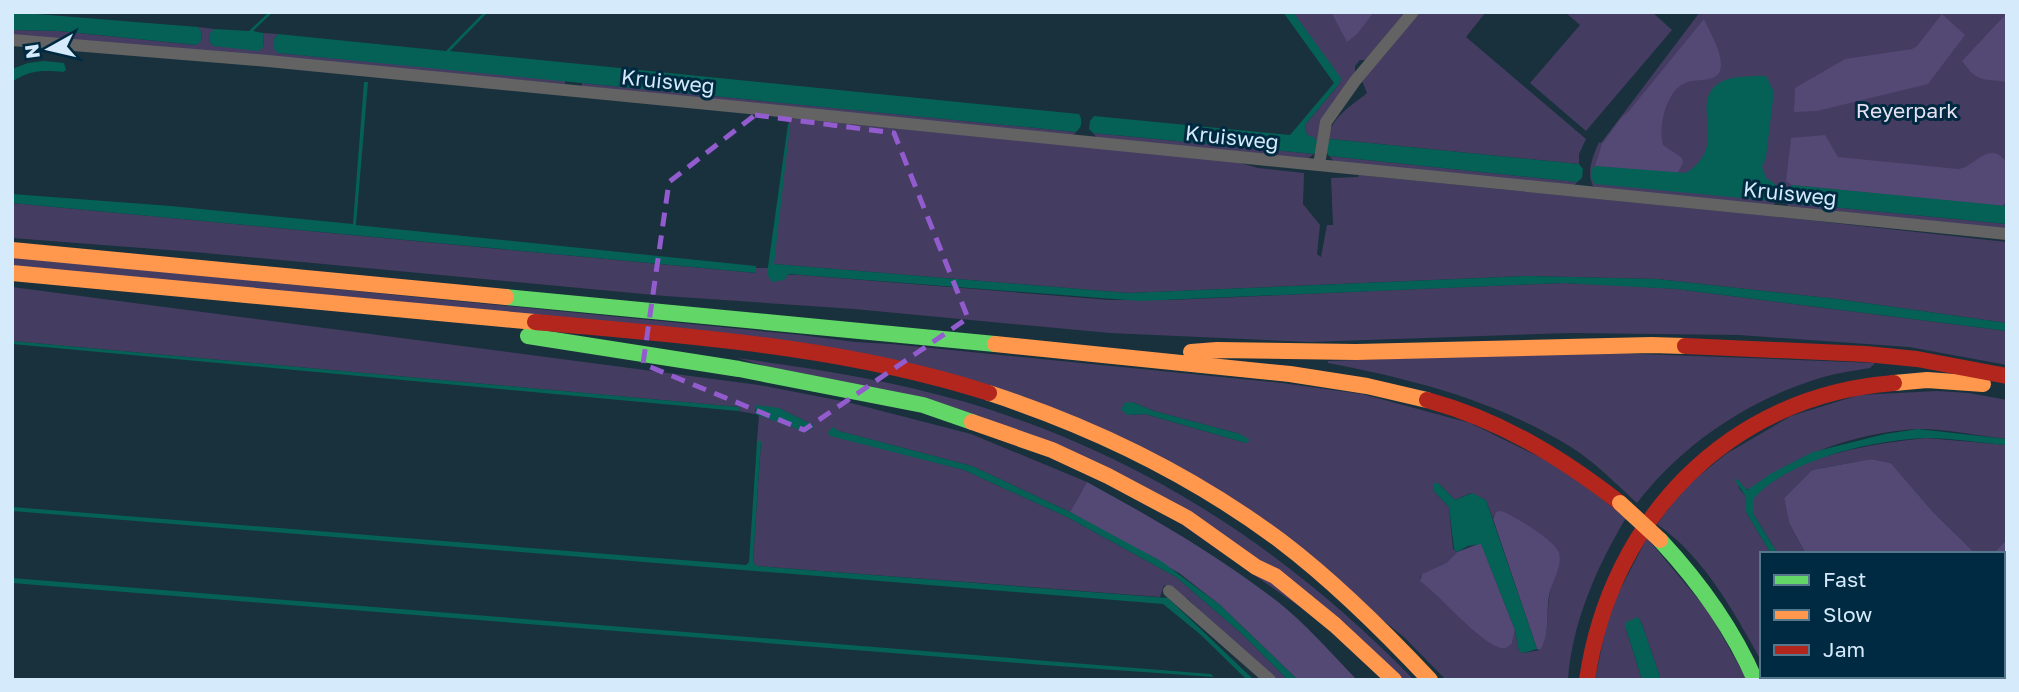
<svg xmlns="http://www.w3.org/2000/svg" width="2019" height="692" viewBox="0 0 2019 692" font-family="'Golos Text',sans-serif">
<rect width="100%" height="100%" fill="#19303d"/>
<path fill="#453c61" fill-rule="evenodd" d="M1288 12H1407L1366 60H1360L1355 66V75L1318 143 1307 135 1305 125 1340 83Z
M1420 12H1486L1466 37 1586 139 1579 154V164L1330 139 1326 144C1331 117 1347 109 1367 93L1362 81Z
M1565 12H1652L1672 30 1586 131 1530 83 1580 25Z
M1700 12H2007V215L1790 203 2007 224V229L1788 206 1784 199H1779L1773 205 1599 188 1593 186C1586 172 1593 156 1599 142L1601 143Z
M198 27 214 29 210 34 209 41 213 46 264 47 263 33 278 34 274 39 278 53 565 80V84L12 36V30L59 31 196 45 201 41 202 33Z
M582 83 1076 132 1072 136 582 86Z
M789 118 1237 162 1258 168 1304 173 1303 204 1320 225 1317 254 1321 257 1327 225H1333L1331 178 1358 177 1359 175 1789 218 2007 242V323L1837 299 1657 279 1528 276 1128 293 773 264Z
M1093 133 1314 154 1307 159 1097 138Z
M1326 152 1329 156 1577 182 1582 178 1573 186 1334 162Z
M12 203 755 273 756 268H769L767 274 801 275 1110 300H1170L1487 286 1562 283 1631 286 1676 289 2007 331V365L1909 347 1739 335 1570 333 1309 342 1110 333 854 309 665 296 194 252 12 238Z
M12 257 801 335 855 342 891 344 1282 383 1362 394 1470 423 1562 468 1626 518C1597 566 1572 623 1568 680H1446L1405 638 1234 500 923 369 12 267ZM1132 402 1154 411 1240 434 1246 443 1145 414 1128 415ZM1438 483 1455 500 1471 493 1486 500 1493 519 1494 515 1559 554C1560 567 1552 579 1550 593 1546 612 1550 633 1540 650L1523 653 1519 651 1515 630 1512 643 1484 639 1423 583 1420 577 1423 574 1446 563 1457 552 1453 549 1449 507 1434 491Z
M12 287 759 385 847 402 971 434 1087 482 1070 512 972 466 839 431 829 434 964 470 1067 517 1176 577 1242 634 1288 680H1272L1189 600 1164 585 1160 597 756 566 753 561 761 441H757L759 415 777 421 813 425 779 408 755 409V414L738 411 740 409 739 407 12 341Z
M1588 352 1875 363 1870 368C1853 371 1834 373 1817 379 1748 400 1681 445 1637 503 1616 484 1595 462 1571 447 1494 400 1416 380 1328 363V361Z
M737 358C813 368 888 380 962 401 1141 454 1284 547 1414 680H1400L1389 669 1085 457Z
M1937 391 1969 393 2007 400V439C1980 436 1942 428 1916 429 1857 433 1798 453 1752 489H1744L1738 480 1739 488 1746 497V512L1771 554H1762V662C1733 611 1706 559 1657 524L1684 488 1726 454 1791 416 1859 395Z
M1926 438 2007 445V539L1993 554H1976L1933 512 1891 463 1871 459 1812 470 1784 498 1789 523 1806 554H1778L1754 515 1753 498C1794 455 1870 444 1926 438Z
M1647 538 1709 612 1747 680H1661L1642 624 1638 617 1626 629 1642 680H1595L1609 611Z
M2003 650 2007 651V680H1841L1839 676H2003Z
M1769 676H1832L1833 680H1770Z"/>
<path fill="#544875" d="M1331 12H1374L1357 34 1347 42Z
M2007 13V82C1981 78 1978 83 1962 61Z
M1942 14 1965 35 1928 84 1817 111 1794 112 1795 88 1845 59 1912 49 1917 46Z
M1704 19C1710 33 1725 56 1720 71 1715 83 1696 78 1685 83 1666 91 1658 127 1663 145L1682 158 1683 163 1677 174 1595 166 1602 144 1621 118 1629 111Z
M1825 135 1838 157 1958 169C1975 168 1989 138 2007 163V201L2002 206 1792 185 1786 181 1791 138Z
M1871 459 1891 463 1933 512 1976 554H1806L1789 523 1784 498 1812 470Z
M1087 482C1153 518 1217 555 1277 601 1306 624 1331 653 1357 680H1298L1220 605 1179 573 1070 512Z
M1501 511C1513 515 1556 541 1559 553 1563 566 1551 583 1549 596 1546 612 1550 637 1540 650L1537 649 1493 519 1496 512Z
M2007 539V651L2003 650V554H1993Z
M1481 543 1515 630 1512 643C1508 647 1505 650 1498 647 1479 641 1440 596 1420 581L1422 574 1446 563 1457 552Z"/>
<path fill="#056055" d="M12 12 198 27 202 33 201 41 197 45 59 31 12 30Z
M269 12H273L253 31 263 33 264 47 259 51 213 46 209 41 210 33 214 29 249 31Z
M484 12H488L450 51 1079 114C1083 121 1082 127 1076 132L278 53 273 48 274 39 278 34 446 51Z
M1283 12H1293L1341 78 1340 83 1305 125 1307 135 1314 137 1318 143 1326 144 1330 139 1579 164 1583 169 1582 178 1577 182 1329 156 1326 152 1317 151 1314 154 1093 133 1089 129 1090 121 1094 116 1290 135 1334 83Z
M44 61 64 63 66 70 63 72C43 70 29 70 12 82V69L28 63Z
M1756 76H1766L1774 92 1766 157 1762 167 1766 178C1775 183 1779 186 1778 197L1773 201 1595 184 1591 178V170L1595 166 1686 173C1733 143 1684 100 1723 81 1733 76 1745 77 1756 76Z
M364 82H368L356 225 756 266V273L12 203V194L171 206 353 224Z
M788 124 790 125 774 264 1128 293 1528 276 1657 279 1837 299 2007 323V331L1676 289 1562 283 1140 301 801 275 789 274 784 280 772 282 767 274Z
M1792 185 2007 206V224L1790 203 1786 198 1787 189Z
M12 341 739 407 740 409 738 411 12 344Z
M1132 402 1154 411 1240 434 1250 440 1246 443 1145 414 1128 415 1121 410 1124 403Z
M756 405 779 408 813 425 814 427 806 432 755 414Z
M833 427 839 431 972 466 1070 512 1161 561 1220 605 1298 680H1288L1242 634 1176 577 1067 517 964 470 830 436 828 432Z
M1918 429 2007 439V445C1980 443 1952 438 1925 438 1873 440 1790 459 1754 498V515L1778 554H1771L1746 512V497L1734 479 1738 480 1747 490 1772 473 1813 452 1885 434Z
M757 441H761L753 561 756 566 1168 598 1254 680H1247L1201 635 1163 604 12 511V507L746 565 749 562Z
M1433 483H1438L1455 500 1472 493 1486 500 1537 649 1523 653 1519 651 1515 630 1481 544 1468 546 1457 552 1454 549 1449 507 1434 491Z
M12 578 1211 674 1214 677 1043 665 12 583Z
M1638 617 1642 624 1661 680H1642L1626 629V622Z"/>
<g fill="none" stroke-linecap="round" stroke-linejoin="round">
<path stroke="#626362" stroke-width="12" d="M12 40 268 61 739 107 2007 234
M1319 165 1326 122 1355 81 1413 12
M1169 591 1270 680"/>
<path stroke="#63d668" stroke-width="16" d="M506 297 995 344
M528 336 739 369 923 405 972 422
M1660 540C1699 582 1732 627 1755 680"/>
<path stroke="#ff974d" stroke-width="16" d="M12 250 506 297
M12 273 535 322
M995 344 1290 374 1367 386 1427 400
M1191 352 1217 350 1356 352 1651 345 1685 346
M1894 383 1927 380 1983 384
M989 393C1093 427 1194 476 1282 542 1336 583 1384 631 1430 680
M972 422 1052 450 1108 476 1187 518 1256 567 1275 576 1335 625 1394 680"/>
<path stroke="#b3261e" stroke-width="16" d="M535 322C686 336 843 346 989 393
M1685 346 1866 354 1917 359 2007 376
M1427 400C1500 420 1561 457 1620 503
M1587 680C1610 520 1729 395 1894 383"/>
<path stroke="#ff974d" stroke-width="16" d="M1620 503 1660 540"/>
</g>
<path fill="none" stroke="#925cce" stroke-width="5" stroke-dasharray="14 9" stroke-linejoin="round" d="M755 115 894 133 968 318 804 430 643 364 669 182Z"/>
<g text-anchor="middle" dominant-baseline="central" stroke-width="6" stroke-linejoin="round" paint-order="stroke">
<g font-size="21" fill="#d5eafa" stroke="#002a41">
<text transform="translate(668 81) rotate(6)">Kruisweg</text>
<text transform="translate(1232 137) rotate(6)">Kruisweg</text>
<text transform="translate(1790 193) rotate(6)">Kruisweg</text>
</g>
<g font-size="21" fill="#e6e2f2" stroke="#002a41">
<text x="1907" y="110">Reyerpark</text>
</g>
</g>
<rect width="2019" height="692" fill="none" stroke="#d5eafa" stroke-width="28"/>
<rect x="1760" y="552" width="245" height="126" fill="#002a41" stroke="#55778b" stroke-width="2"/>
<rect x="1774" y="575" width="35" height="10" fill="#63d668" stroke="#55778b" stroke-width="2"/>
<text x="1823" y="587" font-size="21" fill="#d5eafa">Fast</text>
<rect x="1774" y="610" width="35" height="10" fill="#ff974d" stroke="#55778b" stroke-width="2"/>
<text x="1823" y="622" font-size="21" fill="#d5eafa">Slow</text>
<rect x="1774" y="645" width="35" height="10" fill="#b3261e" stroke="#55778b" stroke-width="2"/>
<text x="1823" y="657" font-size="21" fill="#d5eafa">Jam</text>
<g transform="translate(49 49) rotate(262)" stroke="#002a41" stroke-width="5" paint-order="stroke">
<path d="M0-5L12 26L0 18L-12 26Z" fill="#d5eafa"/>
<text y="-10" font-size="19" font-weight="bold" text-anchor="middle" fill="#d5eafa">N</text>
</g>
</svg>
